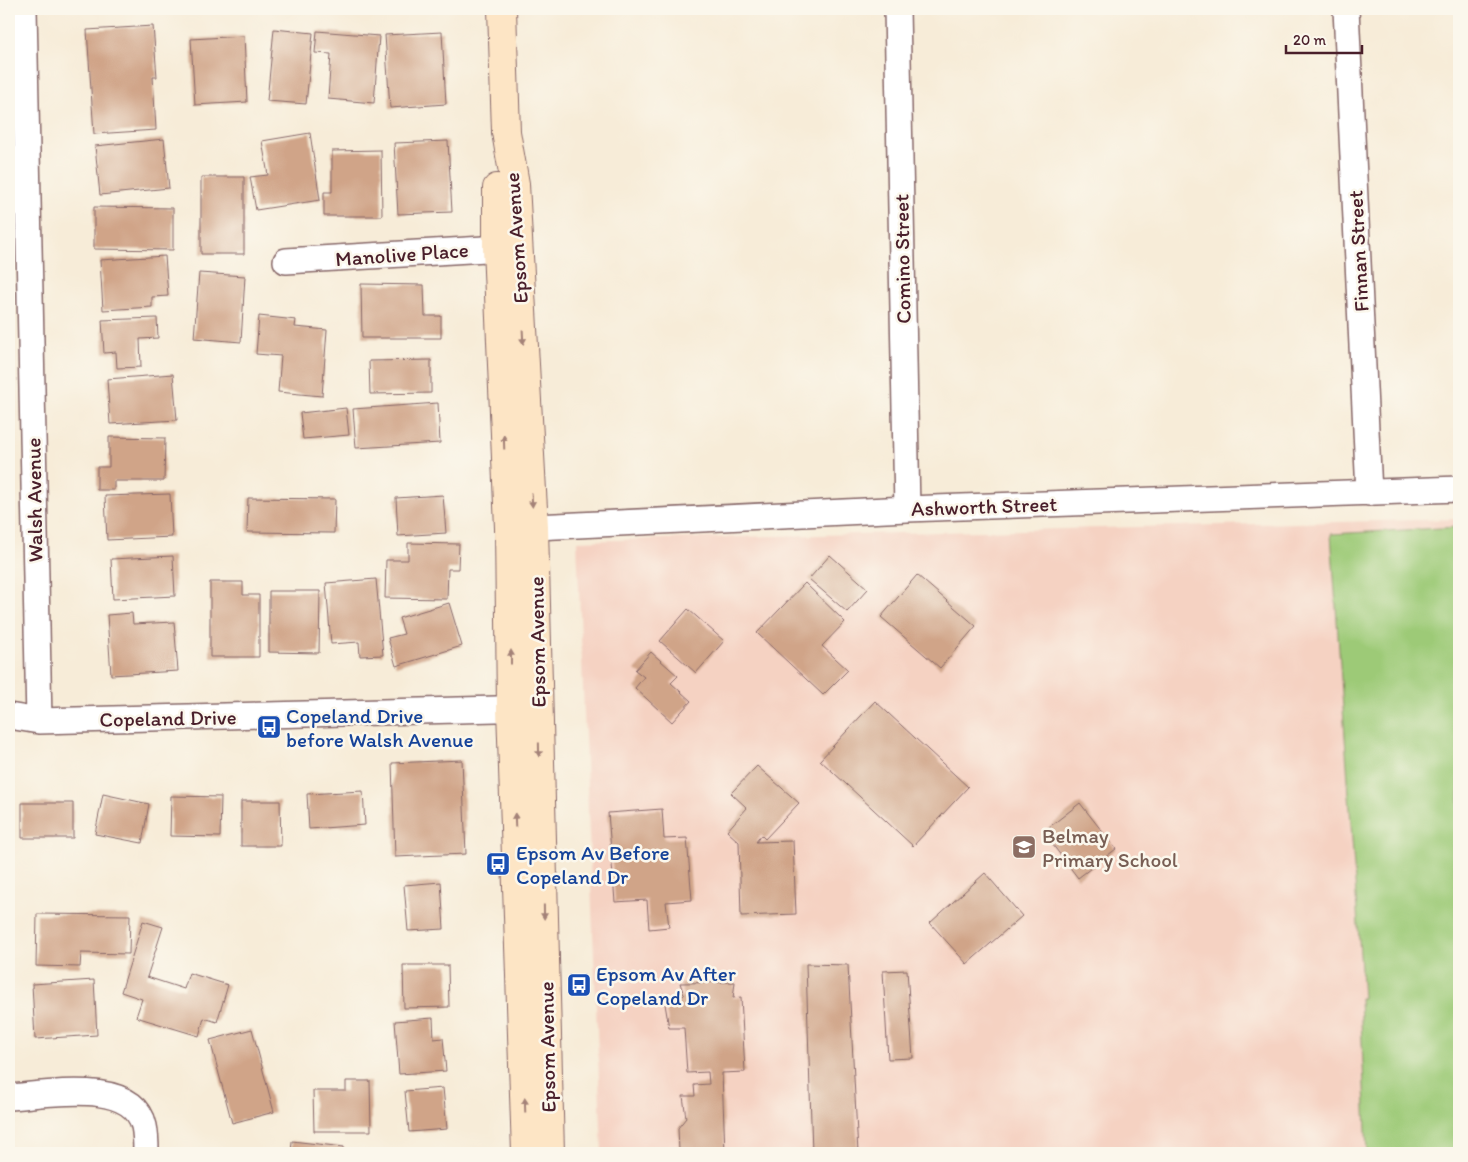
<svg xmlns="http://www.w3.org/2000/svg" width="1468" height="1162" viewBox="0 0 1468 1162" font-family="Itim,sans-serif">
<rect width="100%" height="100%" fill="#fbf7ec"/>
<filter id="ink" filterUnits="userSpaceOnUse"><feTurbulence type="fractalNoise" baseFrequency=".02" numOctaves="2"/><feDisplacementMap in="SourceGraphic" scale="10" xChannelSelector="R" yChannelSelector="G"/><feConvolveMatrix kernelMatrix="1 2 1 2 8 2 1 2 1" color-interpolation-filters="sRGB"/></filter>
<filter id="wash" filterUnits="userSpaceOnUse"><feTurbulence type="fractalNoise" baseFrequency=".0096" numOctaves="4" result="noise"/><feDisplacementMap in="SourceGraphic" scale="20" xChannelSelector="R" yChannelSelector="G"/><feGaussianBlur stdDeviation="1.12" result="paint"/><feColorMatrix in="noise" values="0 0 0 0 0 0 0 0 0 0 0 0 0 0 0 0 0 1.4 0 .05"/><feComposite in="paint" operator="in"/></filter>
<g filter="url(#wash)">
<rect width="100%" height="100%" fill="#f7ecd8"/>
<path fill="#f5d2c2" d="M1459 519V1153H602L577 541Z"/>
<path fill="#9dca77" stroke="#747451" d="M1459 527V1153H1367L1360 998H1363L1331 534Z"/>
<g id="blocks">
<path fill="#d0a488" d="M153 26 157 77H153L156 130 94 134 87 30Z
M274 29 313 33 306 104 267 101Z
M317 31 379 36 374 103 328 99 331 54 315 53Z
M442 32 446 104 390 108 385 35Z
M244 36 247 102 195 105 191 39Z
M310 133 320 200 256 210 250 177 268 175 262 141Z
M164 139 169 188 100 195 95 146Z
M448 141 452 212 398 214 394 143Z
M381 150 382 216H324V192H332V151Z
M201 177H244V254H201Z
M94 207 173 208V250L94 249Z
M165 256 168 296 152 297V307L103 310 100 260Z
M199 273 245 276 241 342 194 338Z
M361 284 424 285 425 316H441V338H362Z
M259 316 296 320 295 327 327 330 322 396 278 392 281 356 256 354Z
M157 318 158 338 140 339 141 367 117 368 116 352 104 353 102 320Z
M431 360V393L370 394 369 361Z
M173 374 177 420 110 424 107 379Z
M438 403 440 443 356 448 353 409Z
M346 408 349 435 303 439 300 413Z
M109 437 165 438 164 481H114V490H97V467H109Z
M170 494 172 537 107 540 105 496Z
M443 495 446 533 398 536 396 498Z
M248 498 335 499 334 533 247 532Z
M408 543 459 544 458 569H448L447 599 385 598 386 560H408Z
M830 555 868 589 847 612 809 579Z
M173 556 175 596 113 599 111 559Z
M917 575 976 626 940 668 881 617Z
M376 579 383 655 360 656 359 642 331 644 326 583Z
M210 582H243V595H259V657H210Z
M805 583 845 622 822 646 848 670 823 695 757 633Z
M269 591H320L319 653 269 652Z
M449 603 462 646 396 666 388 638 404 634 399 618Z
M688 609 724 641 696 673 660 641Z
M132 613 133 624 174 622 178 671 111 675 107 615Z
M651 652 678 676 671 683 691 701 672 722 635 688 644 677 635 670Z
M875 701 968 787 913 846 820 760Z
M462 760 466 854 395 857 392 763Z
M757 766 799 803 765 839 761 835 756 842 793 841 796 914 741 916 739 842 727 831 747 808 731 793Z
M363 791 365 825 309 829 307 794Z
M103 794 149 804 142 843 95 834Z
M171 796 221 797 220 837 170 836Z
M241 801H280L281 846H241Z
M22 803H73V838H22Z
M1080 803 1116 849 1078 878 1043 832Z
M662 809 664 839 687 838 692 900 666 902 669 927 649 929 647 900 615 902 608 813Z
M985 873 1022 916 967 964 930 923Z
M441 882 444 929 408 931 404 885Z
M37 914 130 915 129 954 81 953 80 967 36 966Z
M143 921 163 927 147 977 184 989 189 973 228 985 217 1022 204 1018 199 1036 136 1017 142 999 121 992Z
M806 964 848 965 858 1153H812Z
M403 965H448L449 1007 404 1008Z
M907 970 913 1058 888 1059 883 971Z
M94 980 97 1035 35 1039 32 984Z
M735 982 733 998 741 997 745 1072 722 1073 725 1153H666L679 1151 678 1128 686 1118 683 1096H695L694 1085 709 1084 708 1072 687 1073 684 1028H669L665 1004 684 995 680 983Z
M433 1018 434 1039 443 1038 446 1071 399 1074 395 1021Z
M252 1029 274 1112 232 1123 210 1040Z
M346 1081H370L371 1131H314L313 1091H346Z
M443 1088 447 1129 409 1132 405 1091Z
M292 1141 344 1147 343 1153H291Z
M107 1150 108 1153H75V1152Z"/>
</g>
</g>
<g filter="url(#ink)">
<use href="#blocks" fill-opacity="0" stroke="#876768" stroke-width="1"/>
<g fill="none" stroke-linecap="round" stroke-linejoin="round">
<defs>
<path id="street" d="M24 9 39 721
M897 9 907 509
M1346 9 1369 493
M286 261 518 247
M515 528 907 509 1459 489
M9 716 39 721 531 708
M9 1097C45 1095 133 1077 144 1126 146 1135 146 1145 146 1153"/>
<path id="secondary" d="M502 9 506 132 515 184 534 527 550 1153
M497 188V248L509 528 511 709 526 1153"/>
</defs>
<use href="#street" stroke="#876768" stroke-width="28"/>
<use href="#secondary" stroke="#876768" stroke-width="30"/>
<use href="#street" stroke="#fff" stroke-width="25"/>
<use href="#secondary" stroke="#fde5c5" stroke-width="28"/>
</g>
<defs><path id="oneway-solid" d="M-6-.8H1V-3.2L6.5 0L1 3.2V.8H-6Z" transform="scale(1.25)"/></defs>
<g fill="#a48278">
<use href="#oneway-solid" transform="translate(523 337) rotate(87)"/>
<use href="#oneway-solid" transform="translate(504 442) rotate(-92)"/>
<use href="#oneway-solid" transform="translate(532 500) rotate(87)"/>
<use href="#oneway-solid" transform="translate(511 657) rotate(-90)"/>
<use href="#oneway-solid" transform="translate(539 750) rotate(89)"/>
<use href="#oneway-solid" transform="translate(515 820) rotate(-92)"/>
<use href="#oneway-solid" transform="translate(544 912) rotate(89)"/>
<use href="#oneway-solid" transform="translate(525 1105) rotate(-92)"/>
</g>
</g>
<defs>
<symbol id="bus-square" viewBox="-11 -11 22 22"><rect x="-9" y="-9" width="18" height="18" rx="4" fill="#1a4fb4" stroke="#fbf7ec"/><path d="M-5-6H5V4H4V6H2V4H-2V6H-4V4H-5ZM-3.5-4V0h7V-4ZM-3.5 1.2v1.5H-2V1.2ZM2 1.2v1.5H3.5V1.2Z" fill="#fff"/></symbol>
<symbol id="school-square" viewBox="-11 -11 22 22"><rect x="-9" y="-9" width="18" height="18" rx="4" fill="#8d6e63" stroke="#fbf7ec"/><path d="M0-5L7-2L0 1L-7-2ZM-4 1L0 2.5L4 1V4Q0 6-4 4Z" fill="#fff"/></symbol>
</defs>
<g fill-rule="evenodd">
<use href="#bus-square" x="255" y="713" width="28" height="28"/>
<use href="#school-square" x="1010" y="833" width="28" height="28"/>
<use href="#bus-square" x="484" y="850" width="28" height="28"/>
<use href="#bus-square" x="565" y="971" width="28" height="28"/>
</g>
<g text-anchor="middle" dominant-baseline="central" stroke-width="5" stroke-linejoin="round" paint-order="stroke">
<g font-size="21" fill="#4a1f2b" stroke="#fbf7ec">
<text transform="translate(516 238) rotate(-94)">Epsom Avenue</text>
<text transform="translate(1358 251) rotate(-93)">Finnan Street</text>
<text transform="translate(402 254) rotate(-4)">Manolive Place</text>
<text transform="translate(902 259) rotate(-91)">Comino Street</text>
<text transform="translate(34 500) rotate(-91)">Walsh Avenue</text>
<text transform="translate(984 506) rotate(-2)">Ashworth Street</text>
<text transform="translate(537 642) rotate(-91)">Epsom Avenue</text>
<text transform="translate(168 718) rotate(-1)">Copeland Drive</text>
<text transform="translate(547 1047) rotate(-91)">Epsom Avenue</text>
</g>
<g font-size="21" fill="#164399" stroke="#fbf7ec" text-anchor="start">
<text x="286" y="715">Copeland Drive<tspan x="286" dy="24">before Walsh Avenue</tspan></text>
<text x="516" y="852">Epsom Av Before<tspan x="516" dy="24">Copeland Dr</tspan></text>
<text x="596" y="973">Epsom Av After<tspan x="596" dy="24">Copeland Dr</tspan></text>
</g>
<g font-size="21" fill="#785e54" stroke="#fbf7ec" text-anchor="start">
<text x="1042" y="835">Belmay<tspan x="1042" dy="24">Primary School</tspan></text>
</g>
</g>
<rect width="1468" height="1162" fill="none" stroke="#fbf7ec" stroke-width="30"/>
<path d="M1286 45v8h76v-8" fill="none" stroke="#4a1f2b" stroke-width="2.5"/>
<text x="1293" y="45" font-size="15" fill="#4a1f2b" stroke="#fbf7ec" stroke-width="4" paint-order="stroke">20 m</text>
</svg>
